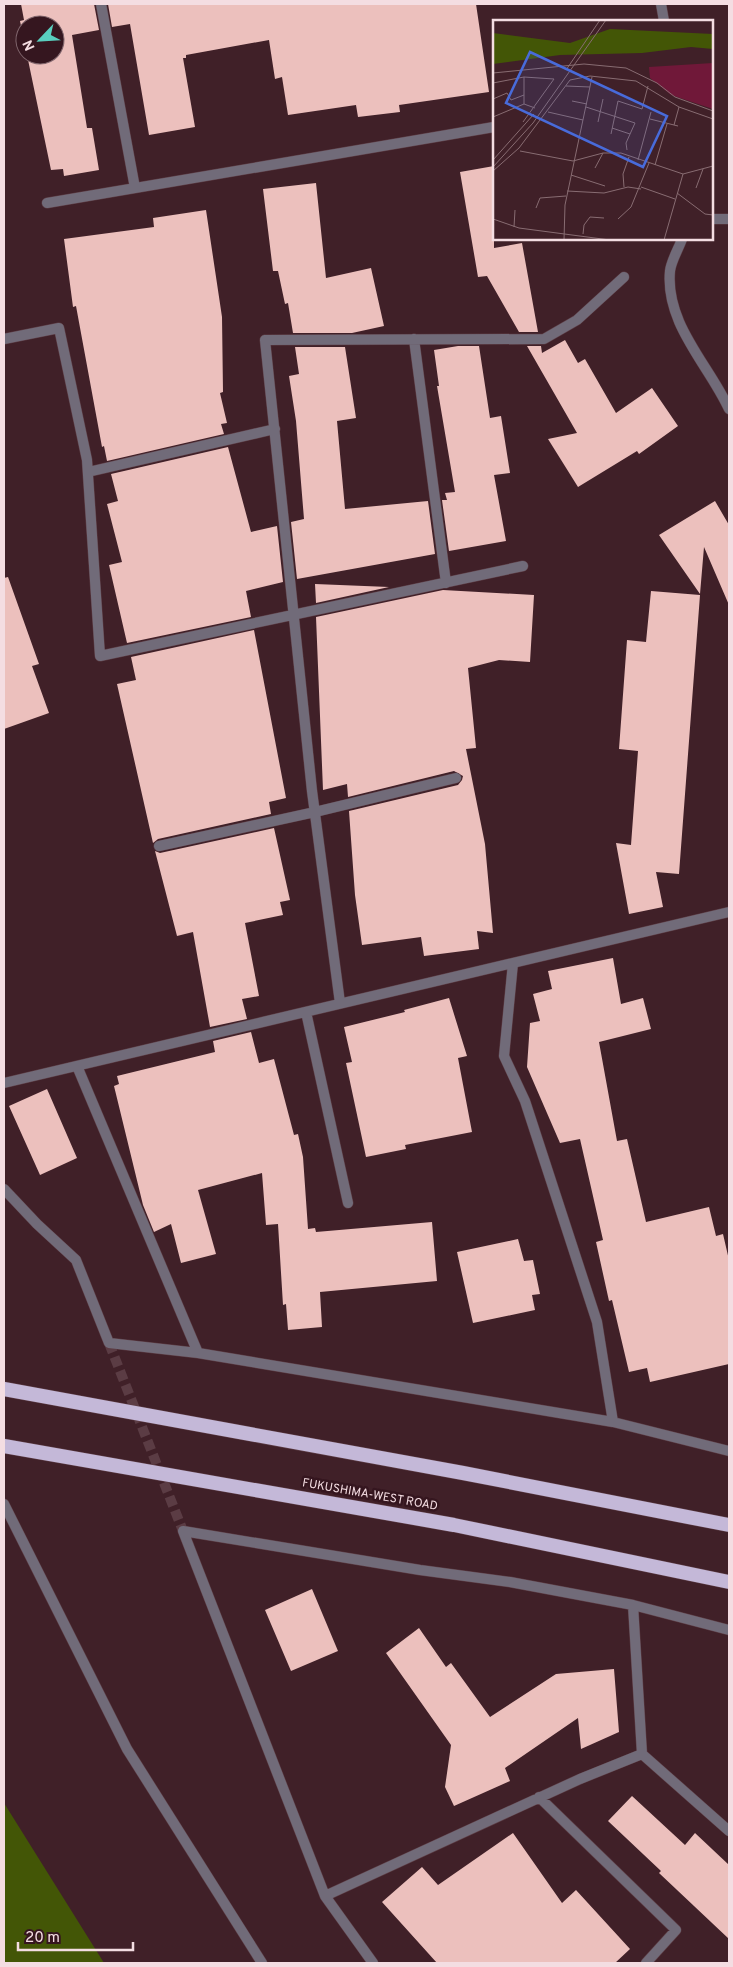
<svg xmlns="http://www.w3.org/2000/svg" width="733" height="1967" viewBox="0 0 733 1967" font-family="Overpass,sans-serif">
<rect width="100%" height="100%" fill="#402028"/>
<path fill="#435606" d="M4 1803 104 1963H4Z"/>
<path fill="#ecc0bd" d="M21 4H94L99 30 72 35 87 128H92L99 170 64 176 63 169 51 170 27 55H55V25H25V45L20 21 24 20Z
M108 4H476L489 92 399 105 400 112 358 117 356 105 288 115 282 77 275 79 269 40 186 55V58H183L195 127 149 135 130 24 112 27Z
M494 166V248L522 243 538 332H519L487 276 478 277 460 172Z
M316 183 326 278 371 268 384 326 352 333H293L288 303 285 304 278 271H273L263 189Z
M206 210 222 317 223 392 220 393 227 423 221 424 224 434 107 461 104 446 102 447 76 306 73 307 64 239 154 227 153 218Z
M565 340 578 363 585 359 616 413 652 388 678 426 639 454 637 451 578 487 548 439 577 433 527 346H541L542 353Z
M458 346H479L490 418 501 416 510 473 494 475 506 541 449 551 442 500H447L445 493 455 492 437 386H439L434 350Z
M295 347H345L356 418 337 421 345 509 428 501 435 554 297 579 291 522 304 519 296 421 289 376 299 374Z
M228 447 251 532 277 526 283 582 246 591 251 617 127 643 109 565 122 562 107 504 118 501 111 474Z
M715 501 729 525V605L704 547 700 594 659 535Z
M8 577 39 664 32 666 49 713 4 729V578Z
M315 584 389 587 316 603Z
M443 590 534 595 530 662 499 660 468 668 476 748 466 749 485 844 493 933 477 931 479 949 424 956 421 937 362 945 355 895 349 811 458 785 462 780 463 776 454 771 348 797 347 784 323 790 316 617Z
M651 591 700 595 679 874 656 872 663 907 629 914 616 843 631 845 638 751 619 749 627 640 646 642Z
M254 630 286 798 269 802 271 814 158 839 153 843 117 684 136 680 131 657Z
M274 828 290 900 280 902 283 915 245 923 259 996 242 999 247 1019 210 1027 193 932 177 936 155 851 160 853Z
M613 958 621 1004 643 998 651 1029 599 1042 617 1141 627 1139 646 1222 709 1207 716 1236 723 1234 729 1260V1364L650 1382 647 1368 629 1372 612 1300 609 1301 596 1242 603 1240 580 1139 560 1143 527 1067 530 1023 540 1021 533 994 552 989 548 971Z
M449 998 467 1056 458 1058 472 1132 405 1145 406 1149 366 1157 346 1063 352 1062 344 1027 405 1012 404 1010Z
M251 1032 259 1063 274 1059 294 1135 298 1134 303 1157 308 1229 315 1228 316 1232 432 1222 437 1281 320 1292 322 1327 288 1330 286 1304 283 1305 278 1224 266 1225 262 1173 198 1190 216 1254 181 1263 171 1224 154 1232 143 1205 114 1086 119 1084 117 1076 215 1052 213 1041Z
M47 1089 77 1158 40 1175 9 1106Z
M518 1239 524 1261 533 1260 540 1294 532 1295 535 1310 473 1323 457 1252Z
M312 1589 338 1651 291 1671 265 1610Z
M419 1628 446 1667 451 1663 490 1717 556 1674 614 1669 619 1732 581 1749 578 1718 505 1768 510 1781 454 1806 445 1787 451 1745 386 1653Z
M632 1796 685 1845 695 1833 729 1865V1939L659 1873 661 1871 608 1821Z
M513 1833 562 1903 576 1890 630 1949 615 1963H437L382 1902 422 1867 438 1885Z"/>
<g fill="none" stroke-linecap="round" stroke-linejoin="round">
<path stroke="#5b3c44" stroke-width="10" stroke-dasharray="10 5" stroke-linecap="butt" d="M109 1343 183 1531"/>
<defs>
<path id="minor" d="M101 4 135 188
M661 4 664 21
M47 203 494 127
M712 219H729
M682 239C679 248 671 261 670 271 665 324 709 365 729 409
M4 339 59 328 87 460 100 656 523 566
M414 339 446 583
M88 472 275 429
M159 846 315 812 456 778
M513 963 504 1056 525 1101 597 1322 613 1422
M340 1003 312 791 265 340 544 339 577 320 624 277
M306 1012 348 1203
M77 1066 198 1353
M4 1083 729 912
M4 1189 37 1224 76 1260 109 1343 198 1353 613 1422 729 1451
M4 1504 127 1749 262 1963
M183 1531 420 1570 510 1582 633 1605 729 1630
M183 1531 325 1896 373 1963
M642 1754 729 1831
M539 1797 676 1930 646 1963
M325 1896 580 1779 642 1754 633 1605"/>
</defs>
<use href="#minor" stroke="#5d3e46" stroke-width="11"/>
<use href="#minor" stroke="#716b79" stroke-width="10"/>
<defs>
<path id="trunk-bridge" d="M4 1389 463 1473 729 1525
M4 1446 454 1525 729 1582"/>
</defs>
<use href="#trunk-bridge" stroke="#5d3e46" stroke-width="15" stroke-linecap="butt"/>
<use href="#trunk-bridge" stroke="#c4b8d8" stroke-width="14"/>
</g>
<g text-anchor="middle" dominant-baseline="central" stroke-width="5" stroke-linejoin="round" paint-order="stroke">
<g font-size="12" fill="#f4dde2" stroke="#35161f">
<text transform="translate(370 1495) rotate(10)">FUKUSHIMA-WEST ROAD</text>
</g>
</g>
<g transform="translate(493 20)">
<rect width="220" height="220" fill="#402028"/>
<path d="M220 43V89L178 75 157 58 156 47Z" fill="#701839"/>
<path d="M117 9 220 14V29L198 27 149 33 67 35 0 44V13L77 23Z" fill="#435606"/>
<path fill="none" stroke="#886c72" stroke-width="1" d="M73 50 107 0M0 53 91 44 133 48 164 63 182 77 220 91M31 57V84L42 88M0 63 31 57 61 59M73 66 97 67M0 79 14 73 18 80 31 75M79 81 94 84M93 87 142 103 133 123 134 130M55 92 90 100M0 97 31 84M157 99 185 106M30 102 61 59M105 102 110 79M181 105 186 87M119 108 137 114M118 114 125 81 149 89 155 66M27 131 80 141 110 133M0 140 41 94M145 140 158 92M162 145 174 104M0 147 40 103 113 0M102 148 110 133H128L190 154 220 146M0 151 26 128 77 60 97 56 143 61 186 87 220 99M78 155 112 166M131 167 130 154 136 137M148 167 182 179M203 168 210 149M74 171 111 173 135 167 148 169M184 173 212 194 220 195M43 188 47 178 73 176M0 199 26 208 117 220M125 199 138 187 156 143M21 207 22 190M90 214 91 205 97 197 111 198M71 220 72 185 99 57M171 220 190 154"/>
<path fill="#486bda" fill-opacity="0.15" stroke="#486bda" stroke-width="2.5" d="M37 32 174 96 150 147 13 83Z"/>
<rect width="220" height="220" fill="none" stroke="#f4dde2" stroke-width="2.5"/>
</g>
<rect width="733" height="1967" fill="none" stroke="#f4dde2" stroke-width="10"/>
<g transform="translate(40 40) rotate(245)"><circle r="24" fill="#35161f" stroke="#81666d"/>
<path d="M0-4L9 19L0 12L-9 19Z" fill="#59cebe"/>
<text y="-8" font-size="14" font-weight="bold" text-anchor="middle" fill="#f4dde2">N</text>
</g>
<path d="M18 1942v8h115v-8" fill="none" stroke="#f4dde2" stroke-width="2.5"/>
<text x="25" y="1942" font-size="15" fill="#f4dde2" stroke="#35161f" stroke-width="4" paint-order="stroke">20 m</text>
</svg>
